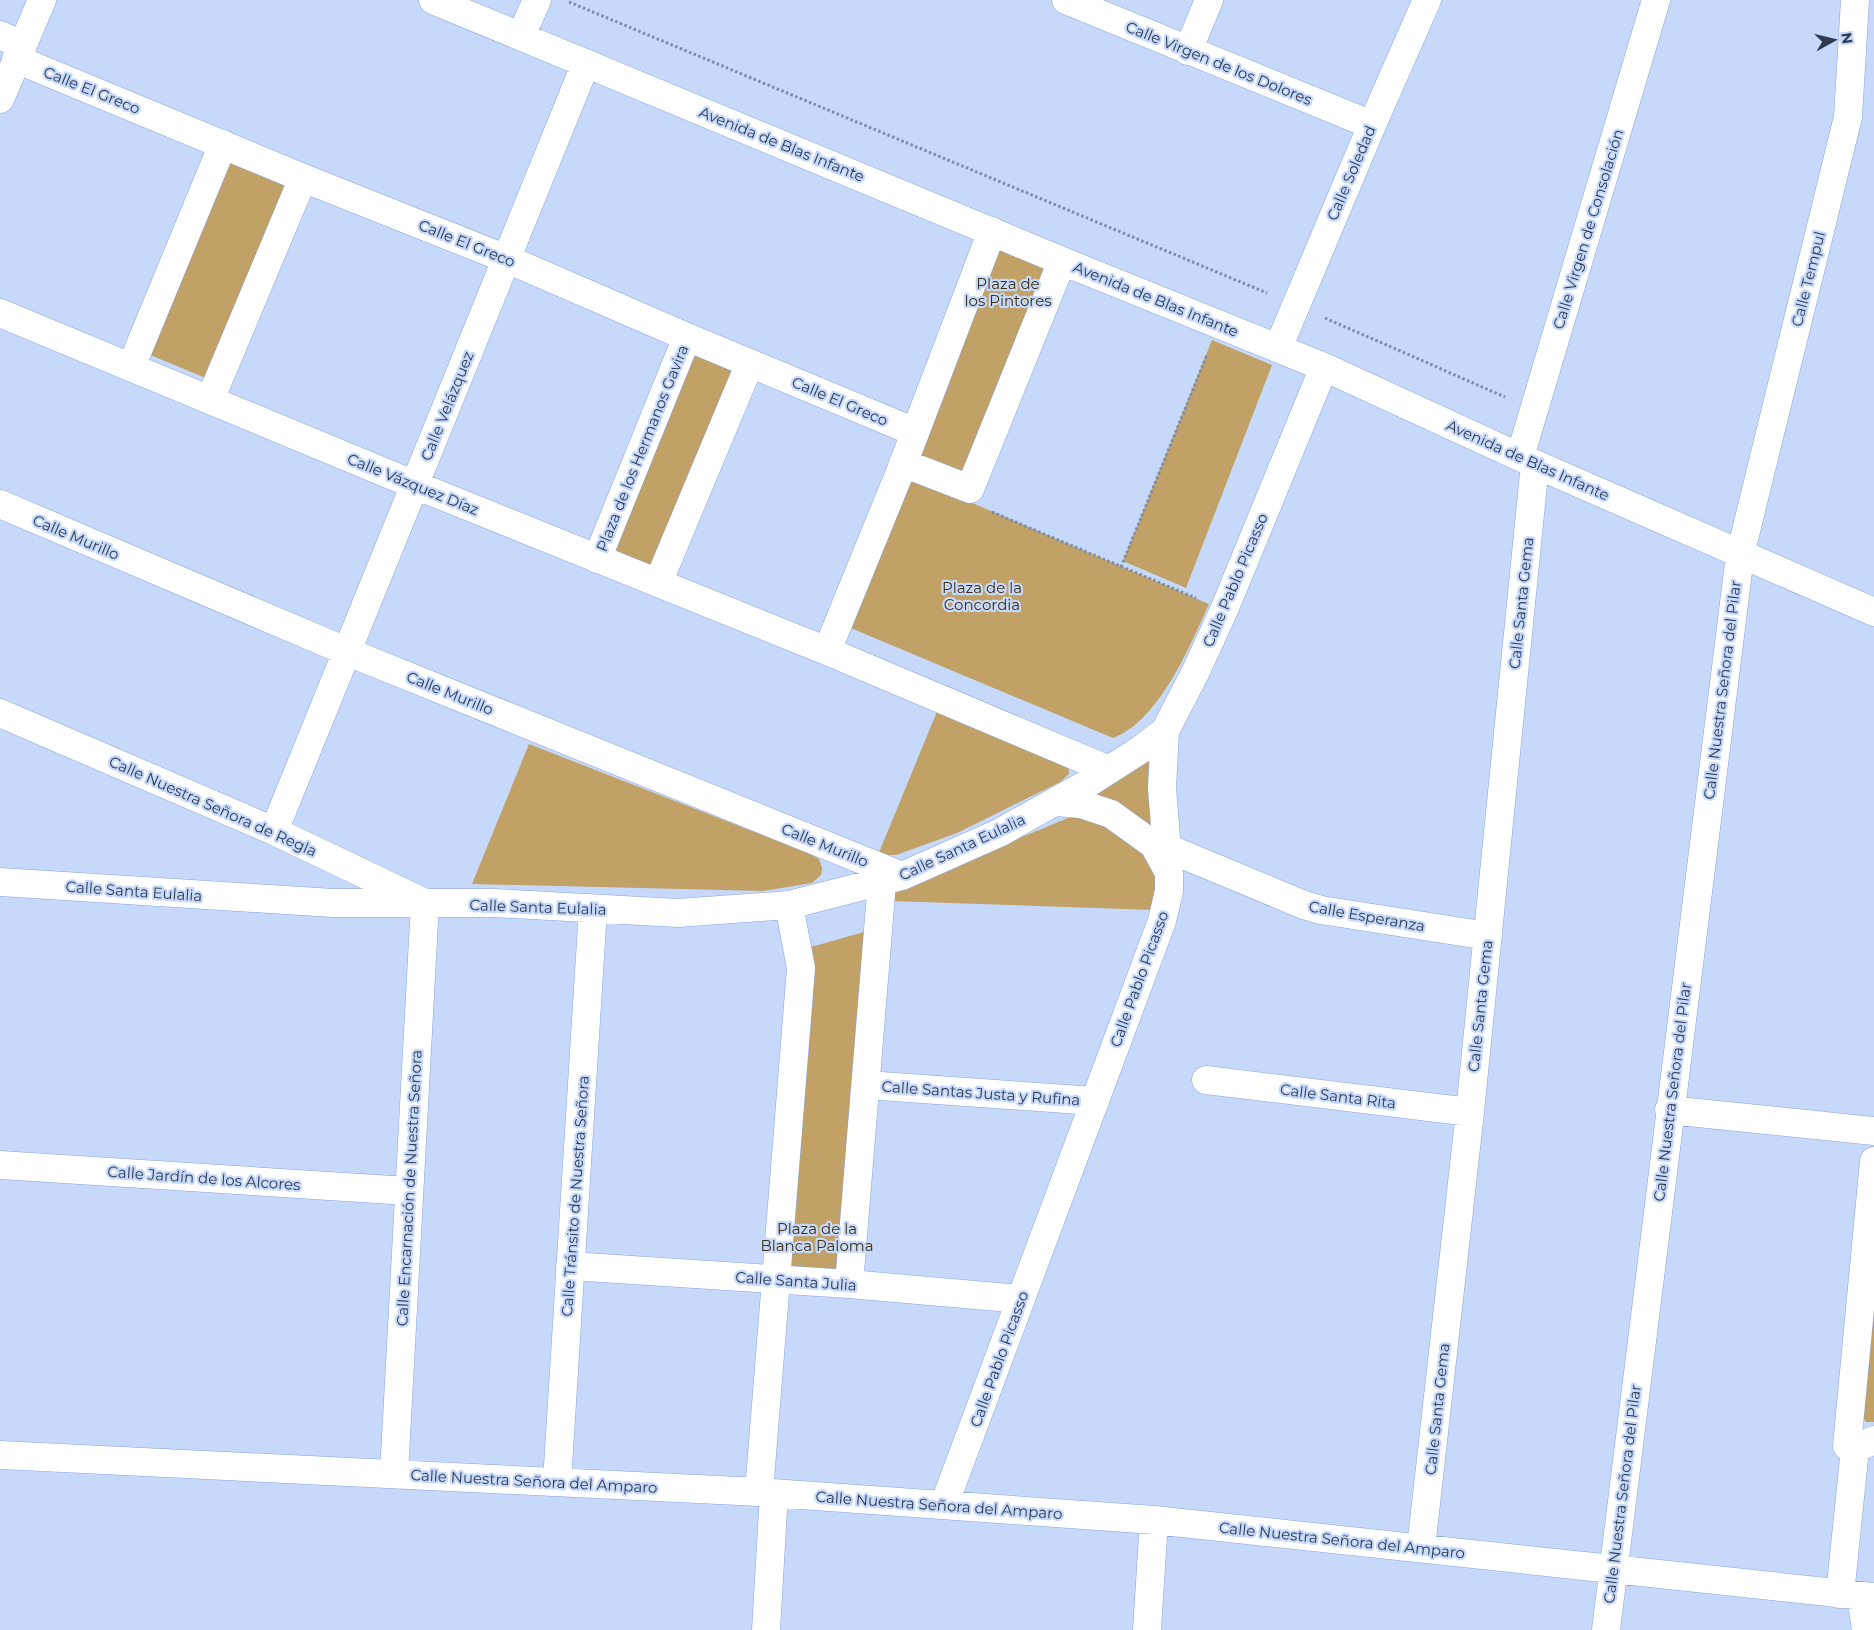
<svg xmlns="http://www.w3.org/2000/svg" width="1874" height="1630" viewBox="0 0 1874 1630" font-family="Montserrat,sans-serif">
<rect width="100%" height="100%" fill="#c6d9fa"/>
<path fill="#c1a165" d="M228 159 289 185 208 379 148 354Z
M995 246 1048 269 966 481 914 459Z
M1212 340 1272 365 1186 588 1123 561Z
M690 346 740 367 654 573 607 554Z
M909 476 1209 604C1190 646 1159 721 1113 738L846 626Z
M938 709 1068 765 1069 774 1060 782 957 833 896 855H878Z
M529 744 808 853 819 859 822 868 821 875 812 883 763 891 472 884Z
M1147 762 1153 763 1154 823 1149 827C1134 811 1117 801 1096 797L1094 791Z
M1068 818H1085L1113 825 1157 865 1154 910 890 901 889 892Z
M871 930 845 1277 783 1274 804 949Z
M1874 1278V1422H1866L1861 1416Z"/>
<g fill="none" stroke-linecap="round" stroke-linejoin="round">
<defs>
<path id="pedestrian" d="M16 59 303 178 507 259 687 337 915 432
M131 367 223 144
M210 400 303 178
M597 559 687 337
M658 583 750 363
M866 1085 1095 1101
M570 1266 849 1284 1021 1299
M849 1284 882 882
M759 1492 801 968 789 905"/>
<path id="minor" d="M433 0 1062 261 1324 367 1535 464 1874 612
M1066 0 1372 125
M0 35 22 45
M521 36 537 0
M1188 51 1209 0
M0 99 42 0
M0 313 415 485 827 651 1109 770
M1278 348 1372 125 1427 0
M1520 457 1656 0
M903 463 970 489 1062 261
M0 504 348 652 902 876
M827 651 900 472 992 231
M0 713 274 831 425 903 394 1474
M1056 802 1081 804 1111 814 1154 845 1167 869
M274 831 586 63
M1167 848 1304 905 1321 910 1488 936
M0 882 333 903H494L678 913 789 905 902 876 999 833 1090 782 1140 750 1165 731
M1206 1080 1470 1112
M1669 1110 1874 1131
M1874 1161 1847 1446 1855 1449 1874 1440
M0 1165 408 1191
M0 1455 759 1492 1154 1520 1874 1597
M557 1482 593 909
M944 1505 1162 921 1169 891V875L1162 788 1165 731 1196 671 1224 610 1324 367
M1421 1548 1470 1112 1535 464
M1840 1594 1855 1449
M1861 1596 1866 1630
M766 1630 774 1493
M1147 1630 1154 1520
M1606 1630 1740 555 1848 117 1855 0"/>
</defs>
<use href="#pedestrian" stroke="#89a5da" stroke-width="29"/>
<use href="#minor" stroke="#89a5da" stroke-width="29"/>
<path stroke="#7d8da9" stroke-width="3" stroke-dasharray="2.5 2.5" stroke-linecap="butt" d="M569 2 1267 293
M1325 318 1505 397
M992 512 1196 598
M1121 567 1207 355"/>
<use href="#pedestrian" stroke="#fff" stroke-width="28"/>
<use href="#minor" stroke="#fff" stroke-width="28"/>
</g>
<g text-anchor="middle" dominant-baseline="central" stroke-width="4.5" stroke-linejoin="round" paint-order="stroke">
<g font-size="15" fill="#2f3b51" stroke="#c6d9fa">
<text transform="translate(1219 63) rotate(22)">Calle Virgen de los Dolores</text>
<text transform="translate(92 90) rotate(22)">Calle El Greco</text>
<text transform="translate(782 144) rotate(22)">Avenida de Blas Infante</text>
<text transform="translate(1351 173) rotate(-67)">Calle Soledad</text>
<text transform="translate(1588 229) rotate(-73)">Calle Virgen de Consolación</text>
<text transform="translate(467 243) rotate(22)">Calle El Greco</text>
<text transform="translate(1808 279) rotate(-76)">Calle Tempul</text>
<text transform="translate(1156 299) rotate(22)">Avenida de Blas Infante</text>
<text transform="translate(840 401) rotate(23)">Calle El Greco</text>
<text transform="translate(447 406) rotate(-68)">Calle Velázquez</text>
<text transform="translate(642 448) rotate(-68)">Plaza de los Hermanos Gavira</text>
<text transform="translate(1528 460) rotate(24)">Avenida de Blas Infante</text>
<text transform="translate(413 484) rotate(22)">Calle Vázquez Díaz</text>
<text transform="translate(76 537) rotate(23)">Calle Murillo</text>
<text transform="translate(1235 580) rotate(-67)">Calle Pablo Picasso</text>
<text transform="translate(1521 603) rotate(-84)">Calle Santa Gema</text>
<text transform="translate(1722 690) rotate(-83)">Calle Nuestra Señora del Pilar</text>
<text transform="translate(450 693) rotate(22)">Calle Murillo</text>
<text transform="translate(213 806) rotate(24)">Calle Nuestra Señora de Regla</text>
<text transform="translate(825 845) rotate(22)">Calle Murillo</text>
<text transform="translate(962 847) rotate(-25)">Calle Santa Eulalia</text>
<text transform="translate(134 891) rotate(4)">Calle Santa Eulalia</text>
<text transform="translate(538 907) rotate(2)">Calle Santa Eulalia</text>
<text transform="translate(1367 916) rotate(10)">Calle Esperanza</text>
<text transform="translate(1139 979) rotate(-70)">Calle Pablo Picasso</text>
<text transform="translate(1480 1006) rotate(-84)">Calle Santa Gema</text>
<text transform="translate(1672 1092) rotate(-83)">Calle Nuestra Señora del Pilar</text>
<text transform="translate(981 1093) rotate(4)">Calle Santas Justa y Rufina</text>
<text transform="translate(1338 1096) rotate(7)">Calle Santa Rita</text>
<text transform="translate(204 1178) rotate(4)">Calle Jardín de los Alcores</text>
<text transform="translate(409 1188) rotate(-87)">Calle Encarnación de Nuestra Señora</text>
<text transform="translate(575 1196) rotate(-86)">Calle Tránsito de Nuestra Señora</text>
<text transform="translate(796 1281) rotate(4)">Calle Santa Julia</text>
<text transform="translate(999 1359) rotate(-70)">Calle Pablo Picasso</text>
<text transform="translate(1437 1409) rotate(-84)">Calle Santa Gema</text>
<text transform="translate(534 1481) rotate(3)">Calle Nuestra Señora del Amparo</text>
<text transform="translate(1622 1494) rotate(-83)">Calle Nuestra Señora del Pilar</text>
<text transform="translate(939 1505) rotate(4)">Calle Nuestra Señora del Amparo</text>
<text transform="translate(1342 1540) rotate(6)">Calle Nuestra Señora del Amparo</text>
</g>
<g font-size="15" fill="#403111" stroke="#c6d9fa">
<text x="1008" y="283">Plaza de<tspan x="1008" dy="17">los Pintores</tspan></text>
<text x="982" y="587">Plaza de la<tspan x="982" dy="17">Concordia</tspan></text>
<text x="817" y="1228">Plaza de la<tspan x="817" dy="17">Blanca Paloma</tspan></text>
</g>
</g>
<g transform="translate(1834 40) rotate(82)" stroke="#c6d9fa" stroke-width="4" paint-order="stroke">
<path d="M0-4L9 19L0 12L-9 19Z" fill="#2f3b51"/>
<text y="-8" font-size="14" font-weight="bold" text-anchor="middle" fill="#2f3b51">N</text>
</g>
</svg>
